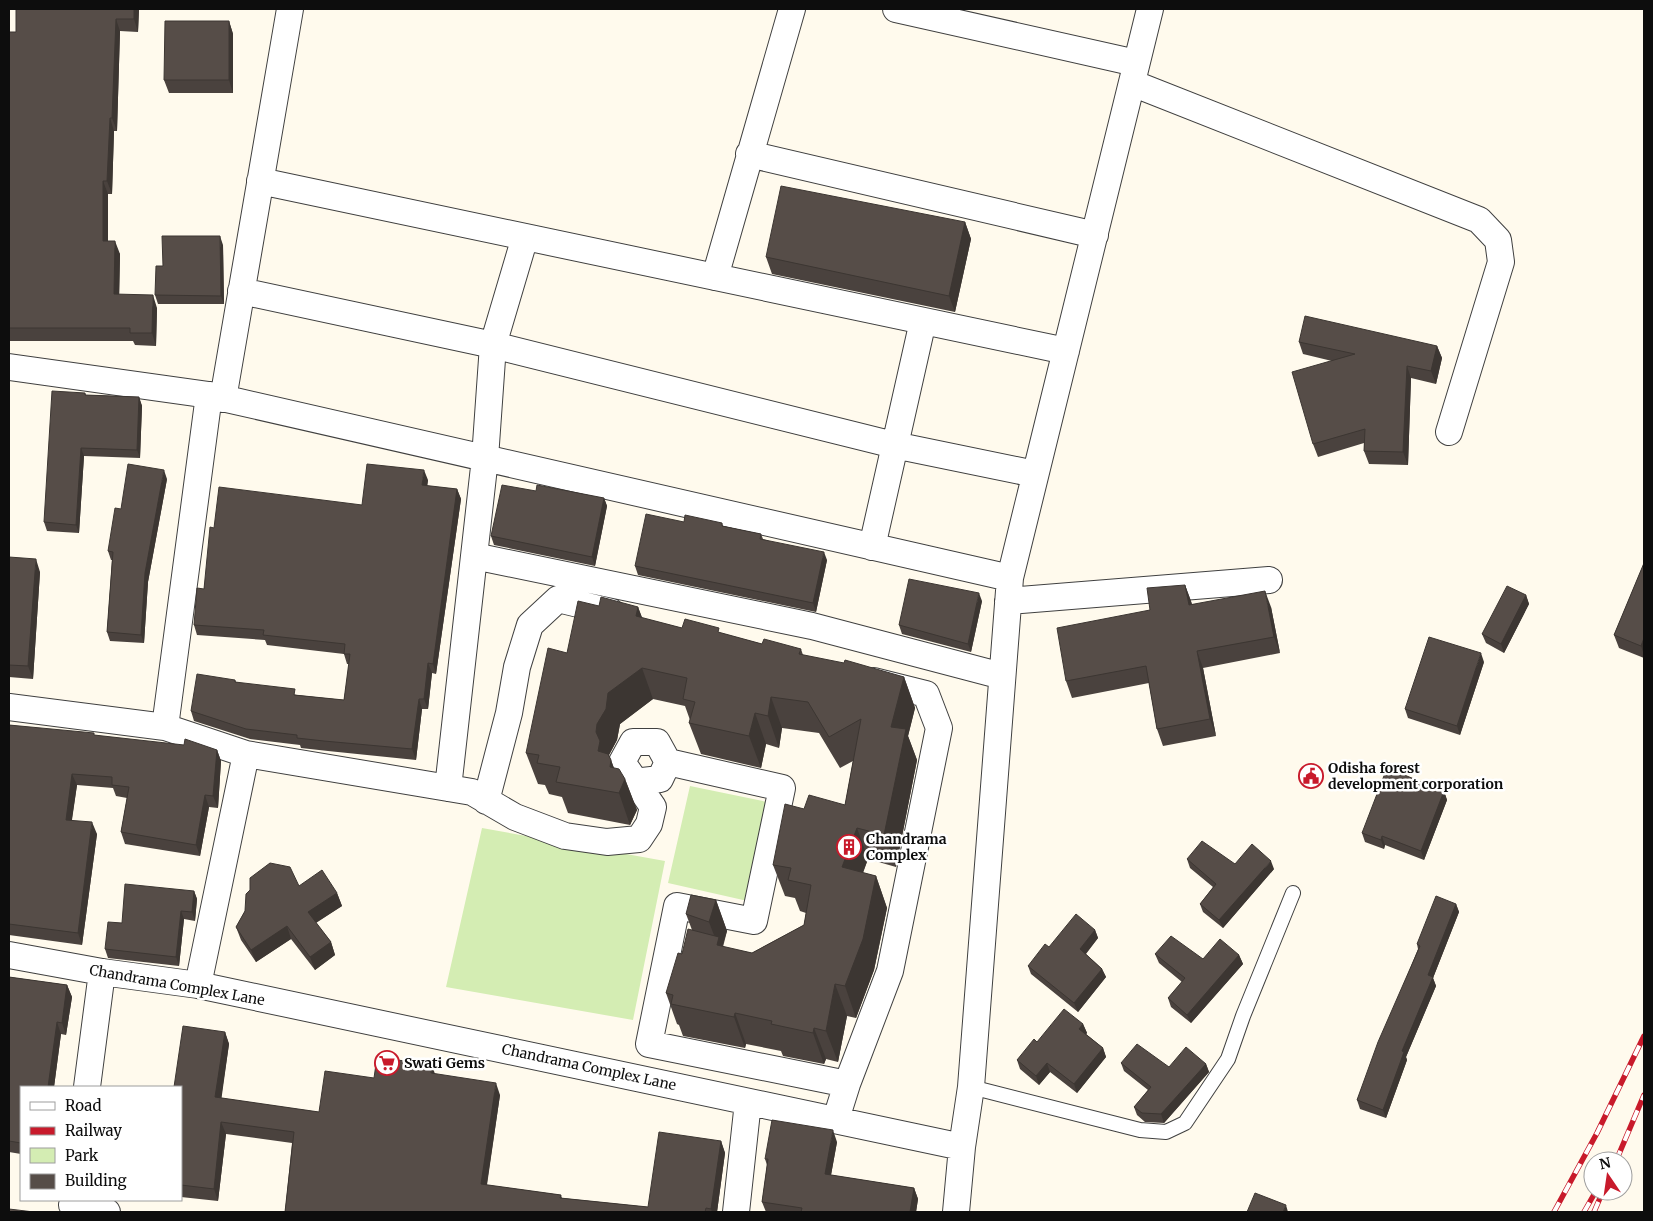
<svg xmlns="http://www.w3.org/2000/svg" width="1653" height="1221" viewBox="0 0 1653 1221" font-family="Merriweather,serif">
<rect width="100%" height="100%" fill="#fffaed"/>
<path fill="#d4edb3" d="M690 786 772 803 752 902 668 883Z
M482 828 665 861 633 1020 446 987Z"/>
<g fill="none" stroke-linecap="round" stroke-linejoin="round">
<defs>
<path id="lane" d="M971 1087 1140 1130 1166 1132 1185 1123 1228 1059 1243 1016 1293 893"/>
<path id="street" d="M896 9 1136 63
M1132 83 1479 220 1498 240 1501 262 1449 432
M749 154 1095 235
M260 181 1066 351
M715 277 792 9
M241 291 493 345 894 445 1035 474
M9 367 209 395 1010 578
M223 399 290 9
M872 547 923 321
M474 556 812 626 1002 676
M1008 601 1269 580
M9 707 165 727 246 754 472 792 515 817 565 836 607 842 639 839 649 824 653 807 622 762 633 742H657L668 762 660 779 634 782
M165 727 209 395
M668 762 782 788 754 921 677 906 649 1044 847 1084
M448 788 485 458 493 345 525 237
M486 801 509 713 517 667 530 625 558 599 611 612
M9 955 102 972 198 985 962 1147
M198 985 246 754
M87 1087 102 972
M836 1119 847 1084 890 971 939 728 926 694 874 681
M72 1205 107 1212
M736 1212 748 1102
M956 1212 962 1147 971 1087 1010 578 1150 9"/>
</defs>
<use href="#lane" stroke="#404040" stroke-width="16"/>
<use href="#street" stroke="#404040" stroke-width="28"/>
<use href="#lane" stroke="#fff" stroke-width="14"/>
<use href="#street" stroke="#fff" stroke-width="26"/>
<defs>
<path id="rail" d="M1616 1161 1644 1095
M1554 1212 1597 1133 1644 1036
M1584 1212 1596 1191
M1594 1212 1603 1191"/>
</defs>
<use href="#rail" stroke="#c81a2b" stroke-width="5.5"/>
<use href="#rail" stroke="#fff" stroke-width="4" stroke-dasharray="11" stroke-linecap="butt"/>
</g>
<path fill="#4a423e" d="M139 9 138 32 120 31 117 131H114L112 194H108V241L120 254 119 295 157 308 156 346 135 345 133 341H9V32H16Z
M229 21 233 34V93H169L164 80Z
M965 222 971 239 955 312 772 274 766 257Z
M223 245 224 304H158L155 295Z
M1299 342 1437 346 1442 358 1436 384 1411 378 1408 465 1369 464 1364 451V443L1318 457 1313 444 1332 361 1303 354Z
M85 393 86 395 139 397 142 406 140 458 84 456 79 533 47 531 44 522Z
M167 479 148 582 144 643 110 641 107 632 112 560H111L108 551 121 509Z
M428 480 427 486 457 489 461 499 436 674 432 673 428 709H422L416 760 328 751 301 748 300 745 250 739 194 721 191 711 235 680 236 682 297 695 344 700 349 664H347L344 654 267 645 265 640 197 635 194 625 204 589 214 528 362 505Z
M536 491 604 498 607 506 595 566 494 545 491 536Z
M684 522 722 523 723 526 761 534 763 539 827 560 816 612 638 575 635 566Z
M9 557 40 572 33 679 9 677Z
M1644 563V658L1619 648 1614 635Z
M1185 585 1192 604 1271 607 1280 653 1203 668 1216 736 1163 746 1157 729 1149 683 1072 698 1066 681 1150 610Z
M1526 595 1529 604 1504 653 1486 643 1482 634Z
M982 601 971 652 902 634 899 625Z
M599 606 638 607 642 618 682 628 721 633 762 644 801 649 803 655 904 677 915 708 908 736 917 760 896 867 868 859 863 873 876 876 887 908 874 970 856 1018 847 1016 838 1062 826 1059 824 1064 783 1056 781 1051 746 1044 745 1048 683 1036 679 1025 677 1024 666 993 692 930 686 914 716 900 727 931 723 947 752 953 804 925 806 913 800 911 795 898 785 896 773 865 804 809 845 805 853 761 840 768 819 733 782 728 779 748 766 744 761 768 701 754 689 723 690 720 685 706 653 699 620 724 617 740 609 755 614 768 625 779 637 810 630 825 568 813 562 797 549 794 545 785 538 784 526 753 567 653Z
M1484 662 1460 735 1408 718 1405 709Z
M9 725 217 750 221 761 218 808 209 807 200 856 125 844 121 832 127 798 116 796 113 788 77 785 72 820 97 834 82 945 9 935Z
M1444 791 1447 800 1424 860 1385 845 1384 849 1365 842 1362 833Z
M1187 859 1235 864 1274 869 1223 928 1203 912 1200 904 1213 887 1190 868Z
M299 886 337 893 342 906 316 923 331 942 335 955 315 970 291 939 256 962 241 940 236 927 245 911 250 890Z
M194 891 197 899 195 921 184 919 179 966 108 958 105 949 122 923Z
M1456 904 1459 912 1433 978 1436 986 1406 1057 1407 1060 1386 1118 1360 1109 1357 1100 1418 949 1417 944Z
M1095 930 1098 938 1086 954 1102 969 1106 977 1078 1012 1031 974 1028 966 1049 947Z
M1155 954 1203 959 1239 955 1243 964 1191 1023 1171 1007 1168 998 1182 982 1159 963Z
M9 977 67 985 72 997 66 1035 61 1034 54 1087H21V1154L9 1152Z
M1083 1024 1087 1033 1086 1034 1103 1048 1106 1057 1077 1093 1050 1072 1039 1085 1020 1069 1017 1060 1037 1042Z
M225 1032 229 1044 221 1098 319 1112 374 1078 435 1074 500 1095 487 1185 561 1195 562 1198 648 1207 721 1141 725 1153 717 1212H285L292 1143 226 1134 218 1201 181 1197V1087Z
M1121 1063 1169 1067 1206 1064 1209 1072 1164 1123 1145 1122 1137 1115 1134 1107 1148 1090 1124 1071Z
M837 1142 831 1175 914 1188 918 1199 916 1212H766L762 1202 767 1165 765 1159Z"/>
<path fill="#3c3632" d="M134 9H139L138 32 134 19Z
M116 19 120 31 117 131 112 118Z
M229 21 233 34V93L229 80Z
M110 118 114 131 112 194 107 181Z
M103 181 108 194V253L103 241Z
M965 222 971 239 955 312 949 296Z
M220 236 223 245 224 304 221 296Z
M115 241 120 254 119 307 114 294Z
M153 295 157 308 156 346 152 333Z
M1437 346 1442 358 1436 384 1431 371Z
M1407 366 1411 378 1408 465 1403 452Z
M139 397 142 406 140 458 137 450Z
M81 448 84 456 79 533 76 525Z
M164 470 167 479 148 582 144 643 141 635 145 573Z
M424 470 428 480 426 495 422 485Z
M457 489 461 499 436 674 433 664Z
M604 498 607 506 595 566 592 557Z
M824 552 827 560 816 612 813 603Z
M36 559 40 572 33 679 28 666Z
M1185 585 1191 601 1195 621 1189 605Z
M1265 591 1271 607 1280 653 1274 637Z
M979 593 982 601 971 652 968 644Z
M1526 595 1529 604 1504 653 1501 644Z
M638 607 650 638 636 616Z
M1644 638V655L1641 646Z
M1197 651 1203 668 1216 736 1210 719Z
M1481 653 1484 662 1460 735 1457 726Z
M428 663 432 673 428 709 424 699Z
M642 668 653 699 620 724 617 740 609 755 598 751 596 732 597 724 608 693Z
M904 677 915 708 908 736 917 760 896 867 884 835 891 727Z
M771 697 782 728 779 748 768 716Z
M419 699 422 709 416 760 412 749Z
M755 713 766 744 761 768 749 736Z
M217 750 221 761 218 808 213 796Z
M611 760 621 788 625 779 637 810 630 825 610 767Z
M72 774 77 785 70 831 66 820Z
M1444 791 1447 800 1424 860 1421 851Z
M205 795 209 807 200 856 196 845Z
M92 822 97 834 82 945 78 933Z
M857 828 868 859 853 898 842 867Z
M1382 836 1385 845 1384 849 1381 840Z
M1271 861 1274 869 1223 928 1219 920Z
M876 876 887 908 874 970 856 1018 845 986Z
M194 891 197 899 195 921 192 912Z
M337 893 342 906 312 925 308 912Z
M716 900 727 931 722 947 717 945V943L709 922Z
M1456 904 1459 912 1433 978 1436 986 1406 1057 1407 1060 1386 1118 1383 1110 1402 1051 1428 975Z
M181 911 184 919 179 966 176 957Z
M287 926 291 939 256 962 251 950Z
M1095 930 1098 938 1083 957 1080 949Z
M331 942 335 955 315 970 310 957Z
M1239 955 1243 964 1191 1023 1187 1015Z
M1102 969 1106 977 1078 1012 1074 1003Z
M835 984 847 1016 838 1062 826 1031Z
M67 985 72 997 66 1035 62 1023Z
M735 1013 746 1044 745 1048 734 1017Z
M57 1022 61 1034 54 1087H48Z
M1083 1024 1087 1033 1083 1038 1079 1029Z
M814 1028 826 1059 824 1064 813 1033Z
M225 1032 229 1044 220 1109 215 1097Z
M1103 1048 1106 1057 1077 1093 1074 1084Z
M1047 1063 1050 1072 1039 1085 1036 1076Z
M1206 1064 1209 1072 1164 1123 1161 1114Z
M432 1065 436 1077 431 1073Z
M496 1083 500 1095 485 1196 481 1184Z
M221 1122 226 1134 218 1201 214 1189Z
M833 1130 837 1142 829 1186 825 1174Z
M721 1141 725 1153 717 1212H712L711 1209Z
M914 1188 918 1199 916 1212H910Z
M1286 1205 1288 1212H1283Z"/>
<path fill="#564d48" stroke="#3c3632" d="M16 9H134V19H116L112 118H110L107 181H103V241H115L114 294 153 295 152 333H130V328H9V32H16Z
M165 21H229V80H164Z
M781 186 965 222 949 296 766 257Z
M162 236H220L221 296 155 295 156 266H163Z
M1305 316 1437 346 1431 371 1407 366 1403 452 1364 451 1365 429 1313 444 1292 372 1355 354 1299 342Z
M52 391 85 393V395L139 397 137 450 81 448 76 525 44 522Z
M128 464 164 470 145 573 141 635 107 632 113 552 108 551 115 508 121 509Z
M367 464 424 470 422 485 457 489 433 664 428 663 424 699H419L412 749 324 741 297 738V735L246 729 191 711 197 674 235 680V682L295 689 294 695 344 700 350 654H344L345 644 263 635 264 630 194 625 197 588 204 589 210 527 214 528 219 487 362 505Z
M502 485 536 491 537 485 604 498 592 557 491 536Z
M646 514 684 522 685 515 722 523V526L761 534 760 539 824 552 813 603 635 566Z
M9 557 36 559 28 666 9 665Z
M1644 563V638L1641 646 1614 635Z
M909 579 979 593 968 644 899 625Z
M1185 585 1189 605 1265 591 1274 637 1197 651 1210 719 1157 729 1146 666 1066 681 1057 628 1150 610 1147 588Z
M1507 586 1526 595 1501 644 1482 634Z
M601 597 638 607 636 616 682 628 685 619 719 628 718 632 762 644 764 639 801 649 799 654 844 663 845 660 904 677 891 727 906 729 884 835 857 828 842 867 876 876 863 939 845 986 835 984 826 1031 814 1028 813 1033 771 1024 772 1021 735 1013 734 1017 671 1004 673 995 666 993 678 953 682 954 688 929 719 937 717 945 752 953 804 925 811 885 788 880 791 868 773 865 785 804 804 809 809 795 845 805 861 719 829 737 808 702 771 697 768 716 755 713 749 736 689 723 695 702 683 699 687 678 642 668 608 693 606 709 597 724 596 732 600 741 598 751 608 754 611 760 610 767 619 769 625 779 619 793 556 782 560 767 537 763 539 755 526 753 548 648 567 653 578 601 599 606Z
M1429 637 1481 653 1457 726 1405 709Z
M9 725 94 733V735L184 745 185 739 217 750 213 796 205 795 196 845 121 832 129 787 112 785V777L72 774 66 820 92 822 78 933 9 924Z
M1387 768 1444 791 1421 851 1382 836 1381 840 1362 833Z
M1202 841 1235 864 1252 844 1271 861 1219 920 1200 904 1216 884 1187 859Z
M270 863 290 867 299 886 322 870 337 893 308 912 331 942 310 957 287 926 251 950 236 927 245 911 246 894 250 890V878Z
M125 884 194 891 192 912 181 911 176 957 105 949 108 922 122 923Z
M691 895 716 900 709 922 686 914Z
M1436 896 1456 904 1428 975 1433 977 1402 1051 1404 1052 1383 1110 1357 1100 1378 1042 1420 946 1417 944Z
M1076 914 1095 930 1080 949 1102 969 1074 1003 1028 966 1045 944 1049 947Z
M1171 936 1203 959 1220 939 1239 955 1187 1015 1168 998 1185 978 1155 954Z
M9 977 67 985 62 1023 57 1022 48 1087H21V1143L9 1141Z
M1064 1009 1083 1024 1079 1029 1103 1048 1074 1084 1047 1063 1036 1076 1017 1060 1034 1039 1037 1042Z
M183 1026 225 1032 215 1097 319 1112 325 1071 374 1078 377 1057 432 1065 431 1073 496 1083 481 1184 561 1195 560 1198 648 1207 659 1132 721 1141 711 1209 706 1208 705 1212H285L294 1132 221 1122 214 1189 181 1185V1087H174Z
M1137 1044 1169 1067 1186 1047 1206 1064 1161 1114 1142 1113 1134 1107 1151 1087 1121 1063Z
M772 1120 833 1130 825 1174 914 1188 910 1212H801L802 1208 762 1202 768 1159H765Z
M1255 1193 1286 1205 1283 1212H1247Z
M9 1209 34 1212H9Z"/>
<defs>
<symbol id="civic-ring" viewBox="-11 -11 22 22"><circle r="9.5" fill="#fff" stroke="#c81a2b" stroke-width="1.5"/><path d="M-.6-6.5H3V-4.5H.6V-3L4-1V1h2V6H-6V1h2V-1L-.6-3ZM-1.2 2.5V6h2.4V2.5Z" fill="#c81a2b"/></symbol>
<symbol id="building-ring" viewBox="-11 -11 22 22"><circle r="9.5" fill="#fff" stroke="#c81a2b" stroke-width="1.5"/><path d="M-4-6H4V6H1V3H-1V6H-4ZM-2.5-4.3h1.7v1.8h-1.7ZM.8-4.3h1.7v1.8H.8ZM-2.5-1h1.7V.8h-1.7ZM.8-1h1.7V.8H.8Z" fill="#c81a2b"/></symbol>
<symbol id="supermarket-ring" viewBox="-11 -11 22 22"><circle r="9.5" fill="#fff" stroke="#c81a2b" stroke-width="1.5"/><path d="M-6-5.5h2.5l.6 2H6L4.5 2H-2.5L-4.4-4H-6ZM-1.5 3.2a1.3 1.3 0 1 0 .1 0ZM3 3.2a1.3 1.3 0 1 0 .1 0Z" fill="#c81a2b"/></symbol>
</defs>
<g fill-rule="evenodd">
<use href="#civic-ring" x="1297" y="762" width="28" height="28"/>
<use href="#building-ring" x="835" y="833" width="28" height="28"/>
<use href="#supermarket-ring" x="373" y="1049" width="28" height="28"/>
</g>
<g text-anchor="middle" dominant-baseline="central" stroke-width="5" stroke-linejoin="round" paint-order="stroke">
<g font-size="14" font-weight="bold" fill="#0d0d0d" stroke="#fff" text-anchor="start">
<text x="1328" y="768">Odisha forest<tspan x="1328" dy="16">development corporation</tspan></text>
<text x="866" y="839">Chandrama<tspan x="866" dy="16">Complex</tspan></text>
<text x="404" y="1063">Swati Gems</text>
</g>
<g font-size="14" fill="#0d0d0d" stroke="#fff">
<text transform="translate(177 985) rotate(10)">Chandrama Complex Lane</text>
<text transform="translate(589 1067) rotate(12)">Chandrama Complex Lane</text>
</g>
</g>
<rect width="1653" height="1221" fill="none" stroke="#0d0d0d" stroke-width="20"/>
<rect x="20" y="1086" width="162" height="115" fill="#ffffff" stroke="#9e9e9e"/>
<rect x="30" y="1102" width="25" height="8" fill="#ffffff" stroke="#9e9e9e"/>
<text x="65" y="1111" font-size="15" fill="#0d0d0d">Road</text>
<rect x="30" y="1127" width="25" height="8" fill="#c81a2b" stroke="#9e9e9e"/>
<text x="65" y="1136" font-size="15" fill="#0d0d0d">Railway</text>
<rect x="30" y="1148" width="25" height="15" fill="#d4edb3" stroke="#9e9e9e"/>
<text x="65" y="1161" font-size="15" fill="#0d0d0d">Park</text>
<rect x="30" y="1174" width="25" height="15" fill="#564d48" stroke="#9e9e9e"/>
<text x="65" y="1186" font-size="15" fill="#0d0d0d">Building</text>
<g transform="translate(1608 1176) rotate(347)"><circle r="24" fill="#ffffff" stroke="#9e9e9e"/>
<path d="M0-4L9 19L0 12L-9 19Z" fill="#c81a2b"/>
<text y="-8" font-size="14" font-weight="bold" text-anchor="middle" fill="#0d0d0d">N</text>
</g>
</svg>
